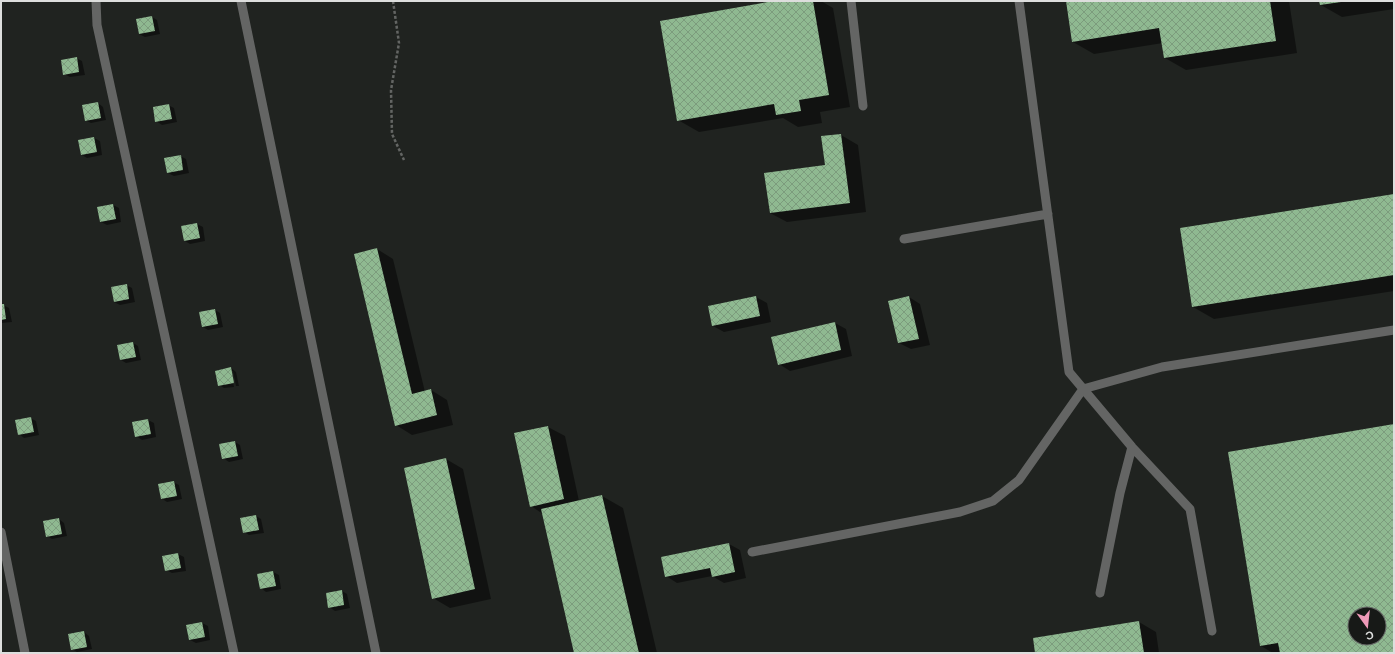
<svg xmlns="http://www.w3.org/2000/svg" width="1395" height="654" viewBox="0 0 1395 654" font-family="Barlow,sans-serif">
<defs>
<pattern id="building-cross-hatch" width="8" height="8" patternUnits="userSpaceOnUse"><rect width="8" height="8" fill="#8fb991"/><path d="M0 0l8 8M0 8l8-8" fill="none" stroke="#7c9c7d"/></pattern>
</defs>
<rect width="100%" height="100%" fill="#202320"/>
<path fill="#0007" fill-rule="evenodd" d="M779 1H821L833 8 850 107 820 112 822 123 798 127 783 118 699 132 678 120Z
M1067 1H1289L1297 53 1186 70 1165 58 1163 43 1094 54 1073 42Z
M1320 1H1394V9L1342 17 1321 5Z
M152 17 157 20 160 34 145 37 139 34Z
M76 58 82 61 85 75 70 77 64 74Z
M98 103 103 107 106 120 91 123 85 120Z
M168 105 174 108 177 122 162 125 156 121Z
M841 135 858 145 866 212 787 222 770 213 826 166Z
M94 138 100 141 102 155 87 158 82 155Z
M180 156 186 159 189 173 174 176 168 173Z
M1394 195V291L1214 319 1193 307 1181 229Z
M113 205 119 208 121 222 107 225 101 222 99 208Z
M197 224 203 227 205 241 190 244 185 241Z
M377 249 393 259 425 392 431 390 447 400 453 425 412 435 396 425Z
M126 285 132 288 135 302 120 305 114 302Z
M756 297 767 303 771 322 724 332 713 326Z
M909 297 920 304 930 345 911 349 899 343Z
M1 305H3L9 308 12 322 1 323Z
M215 310 220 313 223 327 208 330 203 327Z
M835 323 846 329 852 356 790 371 779 364Z
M133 343 138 346 141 360 126 363 121 360Z
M231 368 236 372 239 386H236L233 371H231L234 387 224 388 219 385Z
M30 418 36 421 39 435 24 438 19 434Z
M148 420 154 423 156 437 142 440 136 436Z
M1394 425V653H1273L1261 646ZM1355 614H1379V638H1355Z
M548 427 565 436 579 501 602 496 623 508 657 653H575L543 514 531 506 515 434Z
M235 442 240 445 243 459 229 462 223 458Z
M446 459 463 469 491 599 450 608 433 598Z
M173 482 179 485 182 499 167 502 161 498Z
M256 516 261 519 264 533 249 535 244 532Z
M59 519 64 523 67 536 52 539 47 536Z
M729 544 740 550 746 578 724 583 712 576 677 583 666 576Z
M178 554 184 557 186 571 172 573 166 570Z
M273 572 279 575 281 589 266 592 261 588Z
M342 591 347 594 350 608 335 611 329 607Z
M1139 622 1156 632 1159 653H1036Z
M202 623 208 626 210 640 196 643 190 640Z
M84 632 89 636 92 649 77 652 72 649Z"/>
<path fill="url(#building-cross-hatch)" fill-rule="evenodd" d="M774 1H813L829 95 799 100 801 111 776 115 774 104 677 121 660 21Z
M1066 1H1270L1276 41 1164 58 1159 28 1072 42Z
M1319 1H1341V2L1320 5Z
M152 16 155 31 139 34 136 19Z
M77 57 79 72 63 75 61 60Z
M98 102 101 118 85 121 82 105Z
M169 104 172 119 155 122 153 107Z
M841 134 850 203 770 213 764 173 825 165 821 136Z
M94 137 97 152 81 155 78 140Z
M181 155 183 170 167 173 164 158Z
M1394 194V275L1192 307 1180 228Z
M113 204 116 219 100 222 97 207Z
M197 223 200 238 184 241 181 226Z
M377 248 412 394 431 389 437 415 395 426 354 254Z
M127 284 129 299 114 302 111 287Z
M756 296 760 316 712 326 708 306Z
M909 296 919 339 898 343 888 301Z
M1 304H4L6 319 1 320Z
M215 309 218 324 202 327 199 312Z
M835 322 841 350 778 365 771 337Z
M133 342 136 357 120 360 117 345Z
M231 367 234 383 218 386 215 371Z
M31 417 34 432 18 435 15 420Z
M148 419 151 434 135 437 132 422Z
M1394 424V653H1280L1278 643 1260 646 1228 452ZM1355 614H1379V638H1355Z
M548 426 564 499 530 507 514 433Z
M235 441 238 456 222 459 219 444Z
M446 458 475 589 432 599 404 468Z
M174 481 177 496 161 499 158 484Z
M602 495 639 653H574L541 509Z
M256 515 259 530 243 533 240 518Z
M59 518 62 534 46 537 43 521Z
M729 543 735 572 712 577 710 568 665 577 661 557Z
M178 553 181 568 165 571 162 556Z
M273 571 276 586 260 589 257 574Z
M342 590 344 605 328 608 326 593Z
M1139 621 1144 653H1035L1033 638Z
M202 622 205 637 189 640 186 625Z
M84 631 87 647 71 650 68 634Z"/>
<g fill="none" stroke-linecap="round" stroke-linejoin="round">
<path stroke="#636563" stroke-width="2.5" stroke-dasharray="3 2" stroke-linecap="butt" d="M393 1 399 43 391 90 392 134 404 160"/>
<path stroke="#646564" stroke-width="9" d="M96 1 97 25 234 653
M241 1 376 653
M851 1 863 106
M1019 1 1069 372 1132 447 1190 509 1212 631
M904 239 1048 214
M1 532 25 653
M752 552 960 512 993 501 1019 480 1083 389 1162 367 1394 330
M1100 593 1120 493 1132 447"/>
</g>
<rect width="1395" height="654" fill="none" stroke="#dddedd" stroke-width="4"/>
<g transform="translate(1367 626) rotate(165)"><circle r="19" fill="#171917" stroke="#666866"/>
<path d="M0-3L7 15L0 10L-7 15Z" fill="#ef9ab8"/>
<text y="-6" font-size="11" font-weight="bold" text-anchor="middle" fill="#dddedd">С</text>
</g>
</svg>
